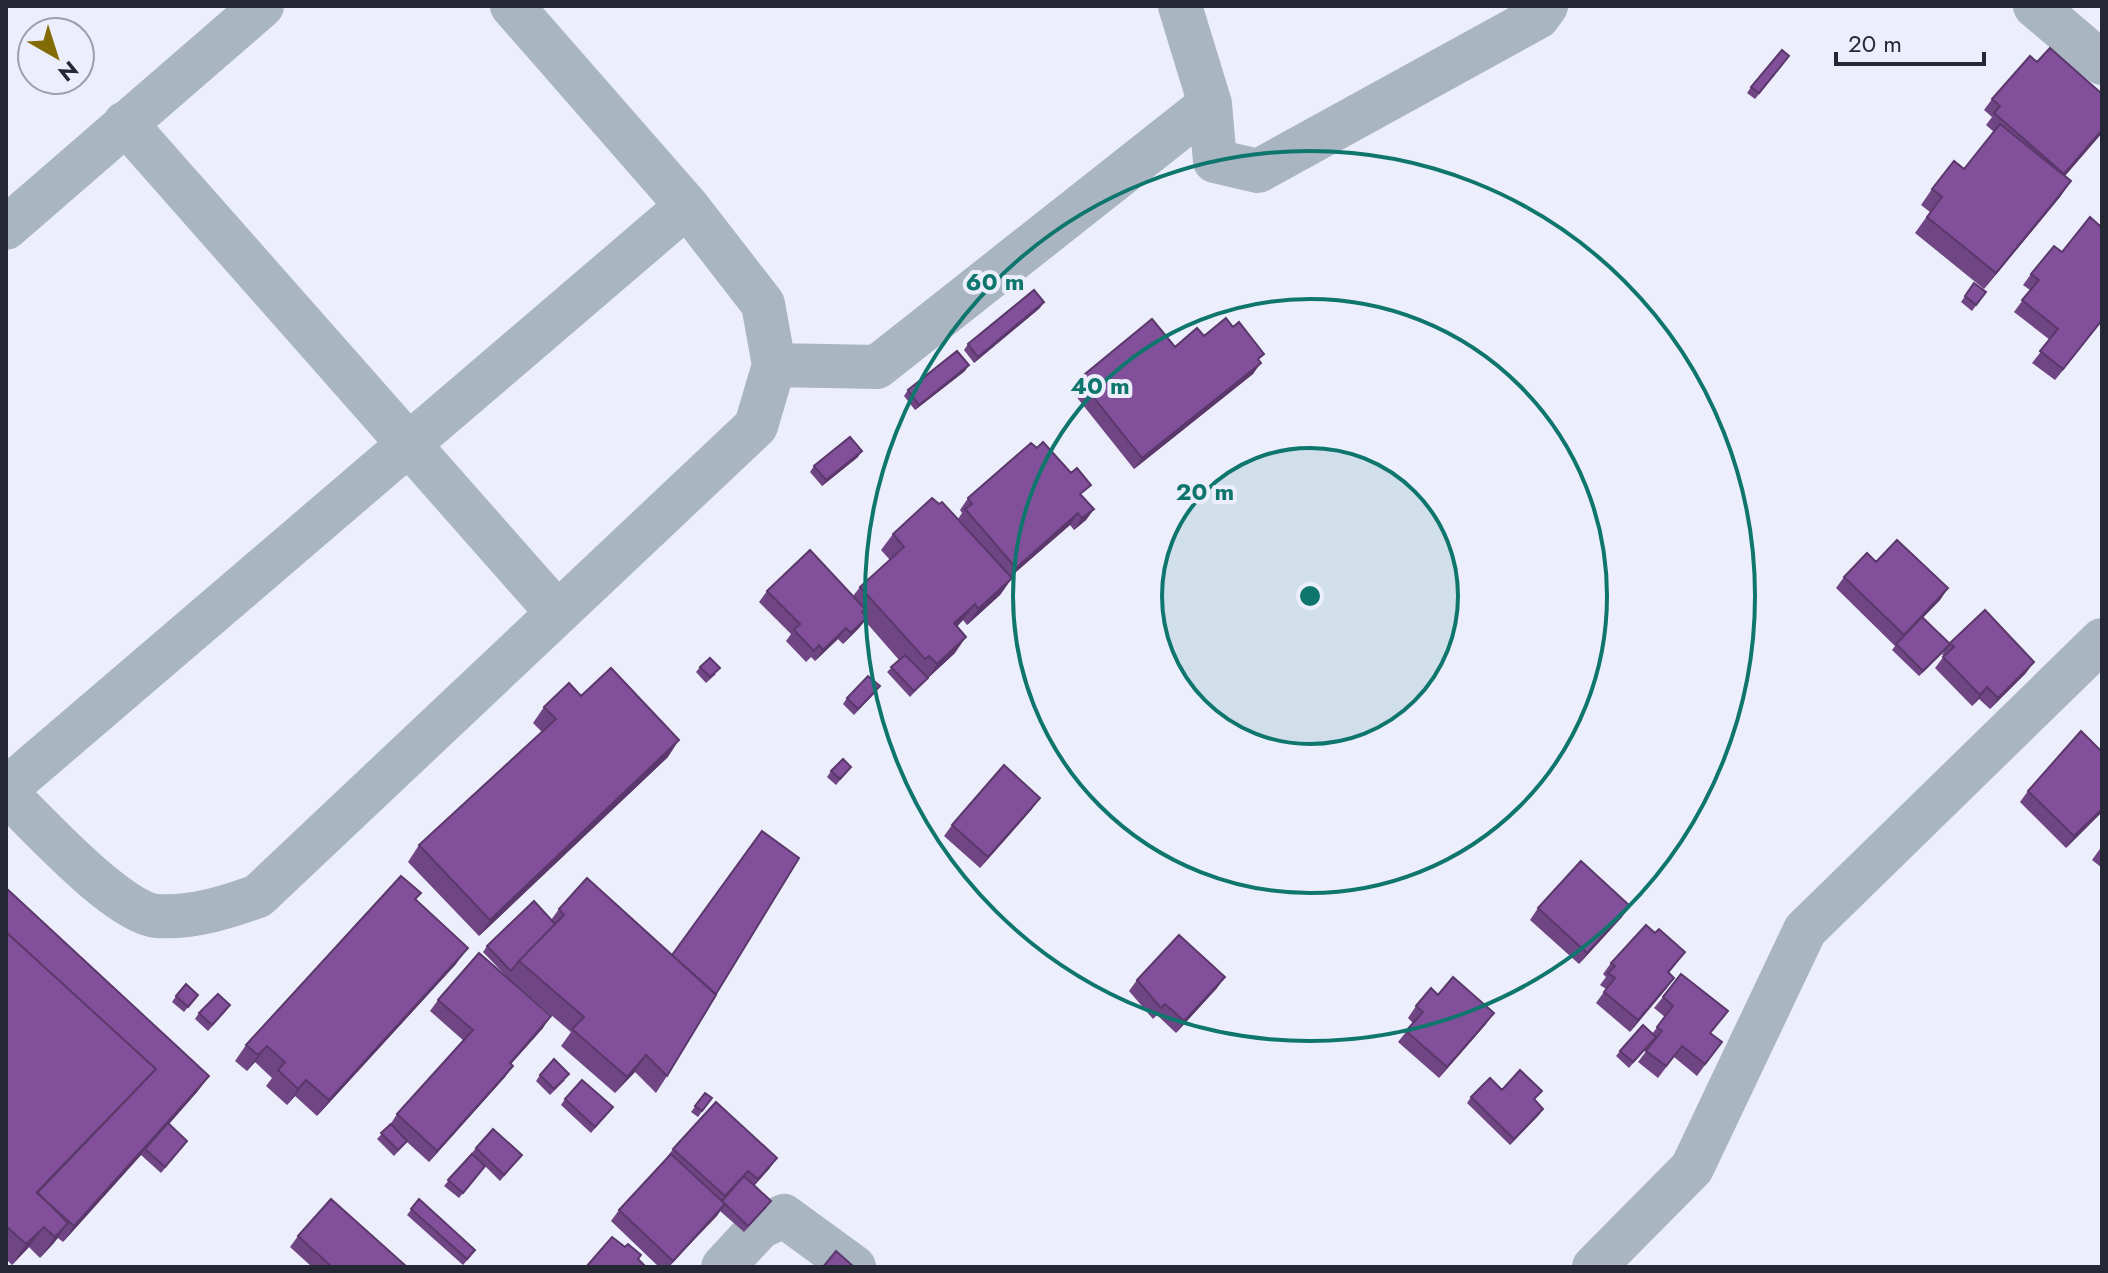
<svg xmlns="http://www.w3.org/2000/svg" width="2108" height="1273" viewBox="0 0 2108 1273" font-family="Jost,sans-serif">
<rect width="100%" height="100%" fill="#eceefc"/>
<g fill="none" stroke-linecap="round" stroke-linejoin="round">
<path stroke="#a9b5c0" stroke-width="44" d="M1180 6 1210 104 1215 161 1258 171 1538 17 1546 6
M2035 6 2102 63
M125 123 556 611
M6 228 262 6
M774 365 877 367 1210 104
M6 789 687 206
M6 793C36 822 118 913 157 916 193 918 225 908 258 896L756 426 774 365 763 304 687 206 512 6
M723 1267 760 1227 784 1216 854 1267
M1594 1267 1692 1168 1805 930 2102 640"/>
</g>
<path fill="#704584" d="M1785 62 1755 99 1747 93 1751 87Z
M2037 62 2102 94V133L2065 176 2071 181 2060 197 1984 289 1915 233 1930 212 1921 205 1932 189 1964 169 1994 132 1986 125 1992 117 1984 110 1992 99Z
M2031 274 2102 321 2055 380 2032 363 2050 340 2014 312 2030 290 2023 285Z
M1974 283 1986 292 1972 311 1961 302Z
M1040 308 974 363 964 350 968 344Z
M1175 347 1259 361 1253 374 1134 469 1071 390 1079 379Z
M965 371 915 410 904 396 908 390Z
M858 457 822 486 810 472 814 466Z
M1083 497 1094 509 1086 520 1074 530 1070 525 1010 577 1012 578 1000 595 967 625 963 620 957 627 955 653 928 678 910 697 887 672 899 660 865 621 859 628 843 644 838 639 815 661 811 657 806 662 786 641 791 634 759 602 767 591 853 596 860 587 890 560 881 550 893 534 939 504 958 519 962 513 960 510 968 498Z
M1876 562 1948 588 1940 600 1923 617 1950 644 2026 673 1990 709 1979 699 1972 706 1935 668 1944 656 1942 655 1945 650 1919 676 1892 650 1895 646 1836 588 1844 577Z
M700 667 716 674 706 683 696 672Z
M876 692 854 715 843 704 847 698Z
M581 696 668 757 479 936 408 862 419 845 542 732 533 723 544 707Z
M2102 752V812L2066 848 2020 802 2028 791Z
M851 767 836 785 827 777 831 771Z
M1032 809 980 868 944 836 952 825Z
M2102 846V868L2092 860Z
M6 888 209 1076 197 1092 169 1124 187 1141 161 1173 141 1155 63 1242 58 1238 40 1258 29 1247 12 1265 6 1259Z
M416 900 456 964 317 1116 295 1096 287 1105 266 1086 272 1078 255 1062 247 1071 235 1061 246 1045Z
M1538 908 1622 917 1579 964 1530 920Z
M559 909 716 994 667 1076 656 1093 635 1072 615 1093 561 1046 571 1032 507 977 483 952 487 946 551 920Z
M1655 933 1685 952 1669 973 1666 989 1630 1032 1596 1003 1606 989 1600 985 1606 977 1603 974 1611 963Z
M1137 980 1217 988 1176 1033 1157 1015 1153 1019 1129 991Z
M198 995 184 1012 172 1002 176 996Z
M1438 995 1486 1024 1439 1078 1398 1042 1413 1023 1408 1018 1416 1006Z
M1663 997 1722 1042 1697 1076 1674 1057 1658 1078 1638 1062 1653 1042 1652 1041 1629 1068 1616 1056 1620 1051 1652 1034 1665 1017 1654 1008Z
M438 1000 543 1028 511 1064 513 1066 505 1077 429 1162 407 1142 394 1156 377 1139 390 1125 397 1114 464 1041 430 1011Z
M226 1011 208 1031 195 1019 199 1013Z
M540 1075 565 1080 550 1095 536 1081Z
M1502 1090 1534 1100 1543 1109 1510 1145 1467 1103 1471 1097Z
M705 1093 712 1098 698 1117 691 1112Z
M565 1099 613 1107 591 1133 561 1105Z
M476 1148 522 1155 500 1181 485 1166 459 1198 444 1186Z
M673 1149 777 1158 769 1169 754 1186 767 1207 744 1232 720 1211 669 1267H659L611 1221 619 1210 665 1160Z
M419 1199 471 1256 463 1265 407 1215Z
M298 1236 407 1267H312L290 1247Z"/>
<path fill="#5b386c" d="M2102 130V133L2056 186 2064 174Z
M2071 181 2060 197 1984 289 1996 273Z
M1044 302 1040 308 974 363 978 357Z
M2102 320V321L2055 380 2063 369Z
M1261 363 1253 374 1134 469 1142 458Z
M969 365 965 371 915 410 919 405Z
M862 451 858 457 822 486 826 480Z
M1094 509 1086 520 1074 530 1082 518Z
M1078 513 1070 525 1008 579 1016 568Z
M1012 578 1000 595 967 625 978 609Z
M1948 588 1940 600 1896 646 1904 635Z
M975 604 963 620 942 640 954 623Z
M867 617 859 628 843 644 851 633Z
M846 628 838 639 815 661 823 650Z
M966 637 955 653 928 678 910 697 925 681 937 664Z
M1950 644 1946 650 1919 676 1923 671Z
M2034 662 2026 673 1990 709 1998 698Z
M1987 687 1979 699 1972 706 1980 695Z
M679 740 668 757 479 936 490 920Z
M1040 798 1032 809 980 868 988 857Z
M2102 809V812L2066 848 2074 836Z
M1630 906 1622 917 1579 964 1587 953Z
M468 948 456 964 317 1116 329 1100Z
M1225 977 1217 988 1176 1033 1184 1021Z
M1674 978 1666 989 1630 1032 1638 1020Z
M1494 1013 1486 1024 1439 1078 1447 1067Z
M551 1016 543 1028 502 1074 510 1063Z
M267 1046 255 1062 247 1071 258 1055Z
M646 1055 635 1072 615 1093 627 1077Z
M513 1066 505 1077 429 1162 437 1151Z
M209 1076 197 1092 146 1150 145 1149 141 1155 63 1242 74 1226Z
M306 1080 295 1096 287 1105 298 1089Z
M1543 1109 1539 1115 1510 1145 1514 1139Z
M777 1158 769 1169 749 1191 758 1179Z
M725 1204 717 1216 668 1267 673 1261Z
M68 1223 54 1243 40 1258 55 1237Z
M44 1227 29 1247 12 1265 26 1244Z"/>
<path fill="#82509a" stroke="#5b386c" stroke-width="2" d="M2050 48 2102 94V130L2064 174 1994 113 2000 106 1992 99 2030 56 2037 62Z
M1782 50 1789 56 1759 93 1751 87Z
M2000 124 2071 181 1996 273 1927 217 1942 197 1932 189 1954 161 1964 169Z
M2090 217 2100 226 2102 223V320L2063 369 2040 351 2058 329 2022 300 2039 280 2031 274 2054 246 2062 252Z
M1974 283 1986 292 1976 305 1965 296Z
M1034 290 1044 302 978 357 968 344Z
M1226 318 1233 327 1239 322 1264 354 1258 359 1261 363 1142 458 1079 379 1152 319 1175 347 1197 328 1204 336Z
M957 351 969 365 919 405 908 390Z
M850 437 862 451 826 480 814 466Z
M1043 442 1071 473 1077 468 1091 485 1080 494 1094 509 1082 518 1078 513 1016 568 965 509 972 504 968 498 1031 443 1037 448Z
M932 498 939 504 942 502 1012 578 978 609 975 604 954 623 966 637 937 664 929 656 925 659 860 587 904 547 893 534Z
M1897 540 1948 588 1904 635 1844 577 1867 553 1876 562Z
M810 550 865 609 862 612 867 617 851 633 846 628 823 650 819 645 814 651 794 630 800 624 767 591Z
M1985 610 2034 662 1998 698 1987 687 1980 695 1943 657 1954 647 1950 643Z
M1922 617 1950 644 1923 671 1896 644Z
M905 655 928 678 914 691 891 667Z
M710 658 720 668 710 677 700 667Z
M611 668 679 740 490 920 419 845 556 719 544 707 569 683 581 696Z
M868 676 880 686 858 709 847 698Z
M2081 731 2102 752V809L2074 836 2028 791Z
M843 759 851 767 840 779 831 771Z
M1004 765 1040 798 988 857 952 825Z
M762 831 799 858 716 994 672 955Z
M1581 861 1630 906 1587 953 1538 908Z
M401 876 421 893 415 899 468 948 329 1100 306 1080 298 1089 278 1070 285 1062 267 1046 258 1055 246 1045Z
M587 878 716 995 667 1076 646 1055 627 1077 572 1029 584 1017 519 961 564 915 559 909Z
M6 888 209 1076 74 1226 37 1193 156 1069 6 932Z
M534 901 555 924 519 961 511 971 487 946Z
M1646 925 1655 933 1659 929 1685 952 1668 972 1674 978 1638 1020 1604 992 1615 978 1608 973 1615 966 1611 963Z
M6 932 156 1069 37 1192 68 1223 55 1237 44 1227 26 1244 6 1226Z
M1179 935 1225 977 1184 1021 1165 1004 1161 1008 1137 980Z
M479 953 551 1016 510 1063 513 1066 437 1151 397 1114 473 1030 438 1000Z
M1681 974 1728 1011 1710 1033 1722 1042 1705 1064 1682 1046 1666 1066 1646 1051 1662 1031 1657 1027 1673 1006 1663 997Z
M1453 977 1494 1013 1447 1067 1406 1031 1423 1012 1416 1006 1431 988 1438 995Z
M186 984 198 995 188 1007 176 996Z
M218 994 230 1005 212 1025 199 1013Z
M1643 1025 1656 1037 1633 1062 1620 1051Z
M554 1059 569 1074 554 1089 540 1075Z
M1520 1070 1542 1091 1534 1099 1543 1109 1514 1139 1471 1097 1490 1078 1502 1090Z
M582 1080 613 1107 595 1127 565 1099Z
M705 1093 712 1098 702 1111 695 1106Z
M716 1102 777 1158 758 1179 748 1171 725 1196 673 1149Z
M168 1123 187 1141 165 1167 145 1149Z
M391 1124 407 1141 398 1150 381 1133Z
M493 1129 522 1155 504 1175 476 1148Z
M472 1154 485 1166 463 1193 448 1180Z
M671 1154 725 1204 673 1261 619 1210Z
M744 1176 771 1201 748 1226 722 1201Z
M331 1199 407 1267H332L298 1236Z
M419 1199 475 1250 467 1259 411 1209Z
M612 1237 625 1247 628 1244 641 1255 638 1259 646 1267H586Z
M836 1251 854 1267H823Z"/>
<circle cx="1310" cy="596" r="148" fill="#0f766e" fill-opacity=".12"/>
<g fill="none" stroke="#0f766e" stroke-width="4">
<circle cx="1310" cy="596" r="148"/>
<circle cx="1310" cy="596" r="297"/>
<circle cx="1310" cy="596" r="445"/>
</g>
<circle cx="1310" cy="596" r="12" fill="#0f766e" stroke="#eceefc" stroke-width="4"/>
<g font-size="24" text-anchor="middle" font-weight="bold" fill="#0f766e" stroke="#eceefc" stroke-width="8" stroke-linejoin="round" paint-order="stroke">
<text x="995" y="290">60 m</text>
<text x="1100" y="394">40 m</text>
<text x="1205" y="500">20 m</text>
</g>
<rect width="2108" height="1273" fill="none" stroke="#262734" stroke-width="16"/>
<g transform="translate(56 56) rotate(141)"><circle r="38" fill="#eceefc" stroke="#9d9eac" stroke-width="2"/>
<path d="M0-6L14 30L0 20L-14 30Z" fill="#826b04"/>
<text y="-12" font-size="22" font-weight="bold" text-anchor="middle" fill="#262734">N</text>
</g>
<path d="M1836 52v12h148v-12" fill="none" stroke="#262734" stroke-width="4"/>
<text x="1848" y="52" font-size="24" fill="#262734" stroke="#eceefc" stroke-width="6" paint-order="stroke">20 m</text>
</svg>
